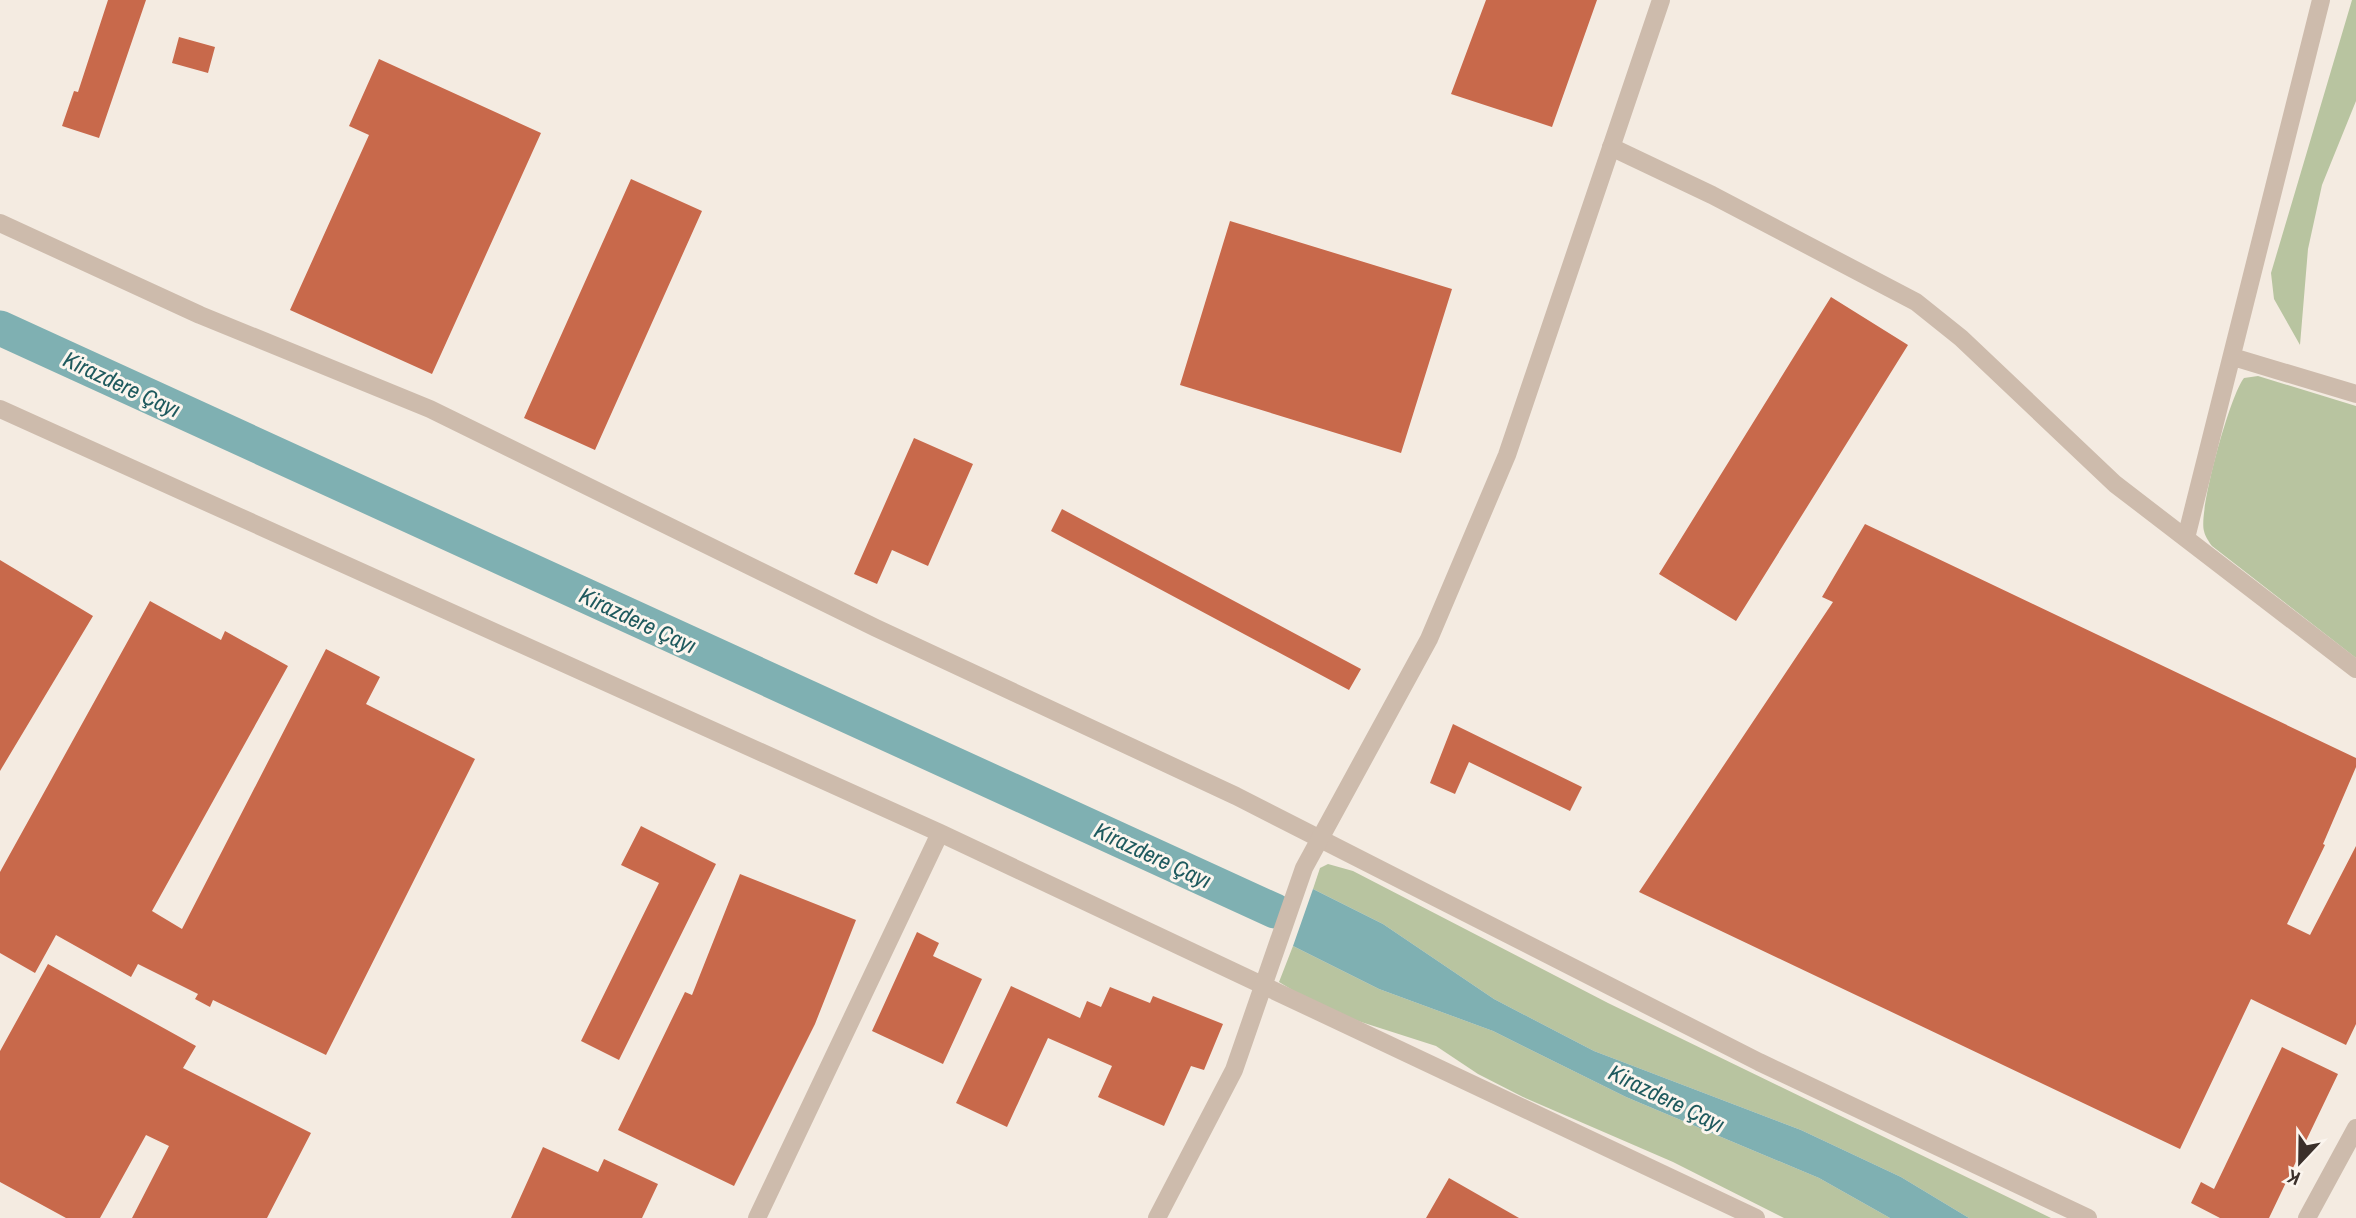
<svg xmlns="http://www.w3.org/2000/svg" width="2356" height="1218" viewBox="0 0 2356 1218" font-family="'Archivo Narrow',sans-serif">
<rect width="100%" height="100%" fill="#f4ebe1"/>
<path fill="#b8c4a0" d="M2352 0H2356V101L2322 185 2308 249 2300 345 2274 299 2271 273Z
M2258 376 2356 406V658L2212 546C2209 542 2205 536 2204 531 2198 511 2230 395 2244 378Z
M1328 864 1353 871 1608 1003 2051 1218H1969L1901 1177 1801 1130 1594 1051 1494 999 1383 924 1313 889 1320 868Z
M1293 946 1379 989 1493 1031 1626 1097 1819 1178 1890 1218H1784L1673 1162 1523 1097 1478 1074 1436 1046 1358 1021 1304 997 1279 982Z"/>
<path fill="#7fb0b2" d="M1313 889 1383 924 1494 999 1594 1051 1801 1130 1901 1177 1969 1218H1890L1819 1178 1626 1097 1493 1031 1379 989 1293 946Z"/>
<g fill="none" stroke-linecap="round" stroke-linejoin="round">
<path stroke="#7fb0b2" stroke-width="35" d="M0 328 1275 911"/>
</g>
<path fill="#c8694b" d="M108 0H146L99 138 62 126 74 91 78 92Z
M1486 0H1597L1552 127 1451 94Z
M179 37 215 47 208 73 172 63Z
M379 59 541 133 432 374 290 310 369 135 349 126Z
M631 179 702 211 595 450 524 418Z
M1230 221 1452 289 1401 453 1180 385Z
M1831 297 1908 345 1736 621 1659 574Z
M914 438 973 464 928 566 892 550 877 584 854 574Z
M1062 509 1361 669 1349 690 1051 531Z
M1865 524 2356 758V767L2323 844 2325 845 2287 924 2310 935 2356 846V1024L2346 1045 2251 999 2180 1149 1639 892 1833 602 1822 597Z
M0 560 93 616 0 771Z
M150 601 221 640 225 631 288 666 152 911 182 929 326 649 380 677 366 704 475 759 326 1055 213 1000 210 1007 195 999 198 994 138 964 131 977 56 935 35 973 0 953V872Z
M1453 724 1582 787 1570 811 1469 762 1455 794 1430 783Z
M641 826 716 864 619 1060 581 1041 659 883 621 865Z
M740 874 856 920 815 1024 734 1186 618 1130 685 992 692 995Z
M917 932 939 943 933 956 982 979 943 1064 872 1031Z
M48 964 196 1046 183 1068 311 1133 267 1218H132L169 1146 146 1135 100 1218H66L0 1182V1051Z
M1011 986 1080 1018 1087 1001 1101 1007 1110 987 1150 1003 1153 996 1223 1024 1204 1070 1191 1066 1164 1126 1098 1097 1112 1066 1048 1038 1007 1127 956 1103Z
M2282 1047 2338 1074 2269 1218H2220L2191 1203 2201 1182 2214 1189Z
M543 1147 598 1172 604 1159 658 1184 642 1218H511Z
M1449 1178 1519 1218H1426Z"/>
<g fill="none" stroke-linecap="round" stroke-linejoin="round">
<path stroke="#cdbbac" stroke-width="18" d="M1611 147 1712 195 1916 302 1961 338 2115 484 2356 669
M0 223 200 315 430 409 876 628 1236 796 1759 1062 2088 1218
M2233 357 2356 394
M0 409 940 833 1756 1218
M2186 538 2321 0
M757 1218 940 833
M2307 1218 2356 1128"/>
<path stroke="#cdbbac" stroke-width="18" d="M1157 1218 1234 1070 1304 868 1429 639 1507 455 1661 0"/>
</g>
<g text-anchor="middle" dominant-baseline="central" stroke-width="6" stroke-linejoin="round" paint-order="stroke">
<g font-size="23" font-style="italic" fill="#1f5a5e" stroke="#fbf5ee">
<text transform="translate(122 384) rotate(25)">Kirazdere Çayı</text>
<text transform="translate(638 620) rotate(25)">Kirazdere Çayı</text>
<text transform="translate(1153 855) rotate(25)">Kirazdere Çayı</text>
<text transform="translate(1667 1098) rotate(26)">Kirazdere Çayı</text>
</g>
</g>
<g transform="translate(2300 1162) rotate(202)" stroke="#fbf5ee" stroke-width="5" paint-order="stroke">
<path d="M0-5L12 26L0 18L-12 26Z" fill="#3b302b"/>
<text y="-10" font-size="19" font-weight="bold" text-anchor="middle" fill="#3b302b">K</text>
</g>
</svg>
